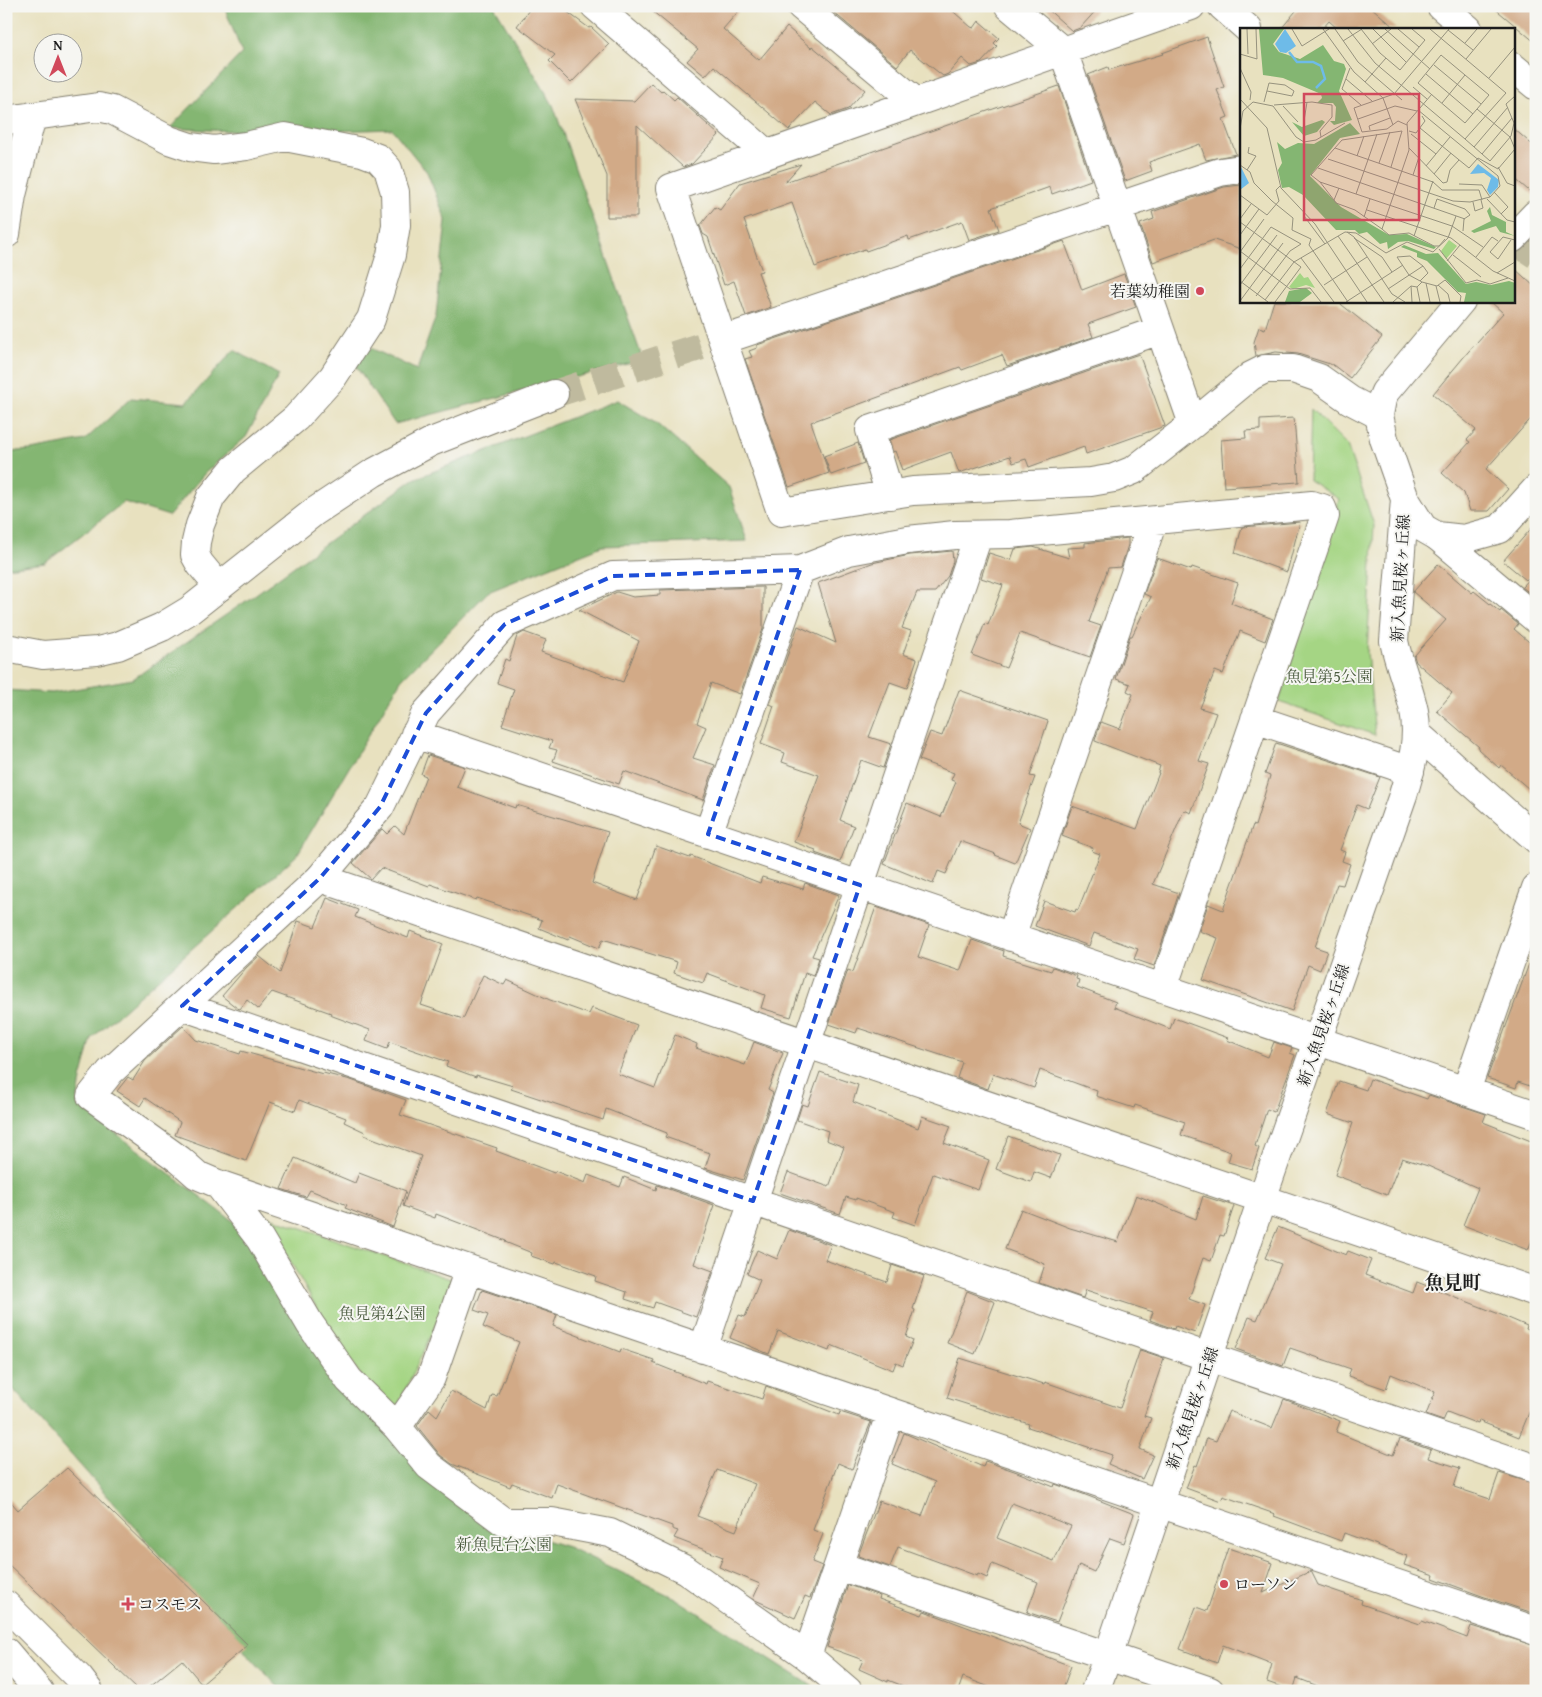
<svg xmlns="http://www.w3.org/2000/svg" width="1542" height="1697" viewBox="0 0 1542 1697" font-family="'Gentium Book Plus','Noto Serif JP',serif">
<rect width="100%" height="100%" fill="#f6f6f2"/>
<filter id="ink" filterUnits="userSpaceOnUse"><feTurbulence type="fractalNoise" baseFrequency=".02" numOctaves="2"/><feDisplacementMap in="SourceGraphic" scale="10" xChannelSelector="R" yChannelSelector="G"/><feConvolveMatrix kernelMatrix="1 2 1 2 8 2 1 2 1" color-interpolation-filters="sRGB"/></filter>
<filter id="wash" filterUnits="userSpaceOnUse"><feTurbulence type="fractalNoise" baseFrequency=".0096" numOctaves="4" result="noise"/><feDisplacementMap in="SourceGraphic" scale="20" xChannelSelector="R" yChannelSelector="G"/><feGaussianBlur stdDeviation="1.12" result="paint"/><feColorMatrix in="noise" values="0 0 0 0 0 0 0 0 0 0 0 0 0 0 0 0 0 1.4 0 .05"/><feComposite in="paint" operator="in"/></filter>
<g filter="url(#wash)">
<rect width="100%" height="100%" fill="#e8e1bf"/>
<path fill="#a5d584" stroke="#607850" d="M1311 409 1347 445 1374 525 1367 652 1375 735 1279 702 1339 499 1309 480Z
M264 1215 456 1281 393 1416 339 1347Z"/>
<path fill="#84b672" stroke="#506947" d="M224 6H494L553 105 643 360 395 424 353 362 360 343 417 370 436 316 446 220 427 172 392 129C318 132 244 133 170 128L242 53Z
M234 350 279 375 246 437 205 473 169 516 124 502 45 563 6 568V452L31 450 85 440 131 398 186 403Z
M617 400 657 424 729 487 747 541 602 546 488 592 401 680 297 855 92 1038 81 1079 77 1104 245 1230 334 1379 500 1526 568 1547 675 1598 820 1691H282L239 1645 6 1381V690L52 693 133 679 249 599 414 479Z"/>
<g id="blocks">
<path fill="#d2aa87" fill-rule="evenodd" d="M532 6H559L589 28 591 27 609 44 571 83 549 61 555 55 517 26Z
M646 6H743L723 29 759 60 787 27 811 48 812 46 865 90 848 109 831 115 815 102 789 130 714 66 705 76 687 61 698 49Z
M826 6H947L971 27 974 28 979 21 999 38 994 43 997 46 981 63 971 66 962 58 948 74 943 76 910 50 897 66Z
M1044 6H1100L1080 28 1072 31Z
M1300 6H1370L1396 29H1338L1329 21 1322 29H1281Z
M1492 6H1536V43Z
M1207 37 1224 87 1217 90 1228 117 1223 119 1236 154 1206 160 1200 144 1149 162 1152 171 1125 181 1088 75 1108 67 1109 70 1163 54 1162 53Z
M651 83 661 92 663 90 674 100 677 97 719 135 692 164 683 167 637 125V217H607V176L575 99 634 101Z
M1059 86 1091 180 1052 194 1050 187 991 208 999 230 969 240 962 221 909 240 908 236 866 251 865 249 815 267 792 203 744 220 762 271 758 272 771 307 746 316 734 281 724 285 708 237 703 234 700 226 715 207 720 210 740 183 801 164 785 182Z
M1513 128 1536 148V197L1513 177Z
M1241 185V249L1214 240 1153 262 1140 224 1154 219 1152 212 1224 187Z
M1064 241 1082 290 1124 274 1136 307 1088 324 1093 337 1007 366 1002 355 962 370 960 367 811 422 829 473 789 487 745 359 752 357 749 351 757 348V345Z
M1513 267 1536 288V413L1486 469 1508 489 1489 511H1470L1464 493 1442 473 1470 442 1467 440 1476 430 1433 394 1468 352 1503 313 1490 301H1513Z
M1274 301H1337L1382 337 1350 378 1333 365 1298 354 1276 352 1256 356 1254 342 1259 327 1265 329Z
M1139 354 1165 426 1086 454 1084 447 1029 467 1026 459 1013 463 1010 456 959 473 951 452 902 470 895 451 893 452 889 440Z
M1294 418 1299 482 1224 487 1221 440 1246 438 1245 431 1260 430V420Z
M858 443 864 463 831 475 824 456Z
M1300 522 1287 572 1235 553 1242 527Z
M1536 523V569L1526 580 1503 561Z
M1128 538V545L1121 567 1108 568 1089 622 1101 626 1090 657 1020 633 1006 668 972 655 985 623 988 625 1003 585 981 578 989 553 1011 560 1015 549 1033 547 1069 558 1067 548 1085 547V543Z
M952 551 953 561 948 576 935 592H917L902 628 911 631 903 654 917 659 907 688 890 682 869 737 891 744 883 768 861 760 840 820 854 826 840 862 815 853 816 850 794 842 819 775 782 762 785 753 761 744 774 706 770 704 798 626 836 643 818 583 872 563 910 555Z
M1157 558 1191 570 1192 567 1238 583 1231 603 1273 619 1265 641 1240 631 1223 674 1215 671 1200 708 1216 713 1199 761 1209 764 1191 813 1184 810 1153 884 1179 893 1154 966 1134 959 1138 949 1094 933 1089 946 1035 926 1044 901 1075 912 1076 909 1078 910 1100 854 1092 851 1093 848 1062 836 1072 806 1137 829 1159 773H1158L1160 766 1095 741V740L1101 722 1120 729 1133 694 1127 691 1130 684 1116 679 1130 636H1132L1151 597 1144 594Z
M1438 564 1472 593 1474 591 1500 612 1501 610 1518 624 1514 629 1536 648V795L1501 765 1499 768 1478 749 1479 747 1437 711 1452 693 1416 662 1414 656 1446 620 1413 592Z
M1536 572V598L1522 587Z
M763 587V629L740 694 711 683 697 723 706 727 693 758 715 765 703 800 624 771 619 784 553 761 557 750 549 748 552 741 502 725 514 689 497 683 505 659 509 661 517 636 524 632 546 640 541 652 623 682 639 641 579 610 617 592 633 597 660 595V590Z
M959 690 1048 721 1030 776 1035 777 1018 823 1030 828 1015 863 995 855 996 854 960 841 946 874 938 871 933 884 884 864 907 803 941 817 956 782 951 780 954 773 919 760 930 732 942 736Z
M1276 743 1380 777 1367 809 1357 805 1340 850 1345 852 1342 861 1350 864 1343 885 1337 884 1315 947 1327 951 1320 970 1308 965 1292 1011 1203 980 1218 938 1199 931 1208 904 1223 910 1253 825 1255 826 1270 776 1265 774Z
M428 755 465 767 457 787 515 808 516 805 608 832 592 883 637 900 656 846 690 858 691 856 760 883 762 877 803 889 805 883 839 895 812 956 819 958 813 976 805 973 791 1017 761 1008 765 995 707 973 703 983 674 973 677 962 603 939 599 948 570 936 568 940 539 928 542 920 477 898 476 900 430 884 429 886 381 868 371 879 353 863 382 829 387 834 395 826 404 834 426 776 421 774Z
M327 898 358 910 355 917 408 938 410 931 443 944 421 1005 463 1019 483 975 504 985 507 980 550 1000 589 1014 592 1008 637 1025 618 1074 655 1088 675 1035 697 1044 696 1048 745 1065 754 1042 783 1053 768 1090 773 1093 743 1180 705 1168 710 1153 665 1137 667 1133 606 1109 603 1120 511 1089 513 1086 476 1075V1077L446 1066 448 1062 390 1042 387 1049 366 1041 370 1030 330 1015 331 1013 272 992 258 1009 247 1000 240 1009 237 1008 222 996 246 968 259 956 280 973 298 921 315 927Z
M876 907 929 925 918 957 960 971 972 940 1004 951 1003 956 1051 971 1053 967 1077 976 1076 979 1079 980 1077 987 1116 1002 1114 1007 1170 1029 1174 1018 1228 1038 1227 1040 1268 1057 1274 1042 1292 1048 1290 1053 1295 1055 1274 1112 1267 1109 1255 1146 1259 1148 1252 1169 1228 1162 1231 1152 1181 1135 1185 1122 1135 1105 1134 1108 1096 1096 1097 1091 1040 1070 1034 1088 993 1074 988 1089 957 1078 962 1062 858 1028 856 1033 829 1024 848 970 853 972Z
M1533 953H1536V1088L1518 1082 1516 1088 1487 1078Z
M183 1026 196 1040 240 1054 241 1051 323 1074V1073L351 1080 406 1100 400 1115 497 1148 496 1151 554 1173 555 1171 585 1183 588 1175 620 1187 624 1177 656 1190 657 1185 714 1205 694 1264 713 1271 696 1317 655 1302 653 1308 625 1299 627 1292 595 1281 596 1276 556 1262 555 1264 531 1256 532 1253 505 1242 506 1241 436 1214 435 1218 403 1206 421 1156 364 1135 365 1132 344 1122 346 1118 299 1100 295 1111 270 1102 246 1161 175 1135 180 1122 145 1098 140 1106 117 1091 128 1077 133 1080 145 1061Z
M820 1072 858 1085 853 1102 918 1128 922 1116 951 1126 944 1143 989 1160 978 1190 933 1174 915 1225 893 1217 895 1212 856 1198V1200L846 1197 840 1214 780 1193 788 1172 829 1187 844 1147 826 1140 828 1131 797 1120 802 1104 808 1106Z
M1370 1079 1427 1099 1429 1095 1486 1114 1483 1122 1536 1143V1230L1528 1250 1463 1225 1478 1188 1428 1166 1402 1158 1387 1195 1335 1175 1353 1123 1327 1114 1339 1081 1366 1090Z
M1008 1136 1060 1155 1051 1178 1034 1172 1031 1182 996 1169Z
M295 1158 355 1183 359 1173 406 1191 393 1227 345 1208 347 1205 310 1190 306 1197 281 1189Z
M1136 1195 1196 1219 1203 1196 1234 1206 1224 1236 1220 1235 1211 1261 1203 1258 1189 1299 1205 1305 1195 1333 1175 1326 1174 1329 1150 1320 1153 1312 1086 1290 1083 1298 1039 1283 1045 1264 1005 1249 1021 1209 1070 1228 1118 1242Z
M1278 1227 1346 1255 1348 1251 1371 1260 1365 1275 1413 1293 1417 1282 1499 1314 1527 1326 1526 1329 1536 1333V1396L1519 1437 1479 1421 1478 1424 1447 1412 1443 1421 1426 1415 1435 1392 1391 1374 1386 1389 1348 1376 1351 1369 1290 1348 1283 1366 1236 1349 1249 1317 1257 1320 1281 1264 1265 1258Z
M789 1230 831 1245 825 1260 887 1282 892 1265 924 1276 913 1309 915 1310 906 1337 913 1340 903 1365 896 1362 893 1370 831 1345 829 1351 778 1331 769 1354 730 1338 739 1315 745 1317 760 1280 747 1274 757 1250 777 1259Z
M482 1290 557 1315 553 1326 620 1352 621 1349 654 1360 653 1363 706 1384 707 1381 762 1399 766 1386 796 1397V1398L839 1415 840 1412 871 1422 852 1469 838 1463 813 1530 823 1534 812 1562 822 1566 810 1598 805 1596 795 1618 753 1599 760 1584 719 1567 723 1557 674 1538 678 1531 672 1529V1526L557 1484 552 1498 512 1483 510 1487 452 1464 440 1455 417 1426 429 1409 437 1416 451 1391 487 1410 492 1395 497 1396 519 1342 483 1327 488 1315 474 1310ZM717 1470 755 1484 736 1531 697 1516Z
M967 1291 995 1302 975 1354 947 1343Z
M1140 1350 1164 1358 1144 1416 1151 1418 1140 1449 1153 1455 1142 1479 1108 1464 1112 1455 1028 1427 1029 1424 947 1398 960 1358 1044 1384 1045 1382 1120 1408Z
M1284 1399 1340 1421 1336 1432 1393 1455 1400 1439 1431 1450 1428 1458 1460 1468 1454 1487 1490 1499 1499 1473 1536 1484V1614L1482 1596 1433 1578 1434 1575 1404 1565 1407 1556 1344 1533 1341 1541 1274 1516 1275 1514 1223 1496 1221 1501 1186 1488 1195 1465 1197 1466 1207 1438 1216 1441 1229 1411 1272 1428Z
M904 1433 983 1467 985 1461 1017 1472 1054 1487 1055 1484 1083 1494 1134 1514 1124 1543 1110 1538 1094 1572 1079 1565 1057 1622 1027 1612 1038 1582 992 1564 987 1578 978 1574 977 1576 898 1547 890 1567 858 1556 879 1501 922 1516 935 1482 892 1464ZM1012 1503 1071 1526 1054 1561 997 1538Z
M67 1468 248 1645 202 1684 182 1660 144 1691H140L6 1562V1496L18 1510Z
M1228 1548 1273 1563 1263 1593 1311 1571 1318 1585 1362 1600 1361 1604 1420 1624 1422 1621 1467 1638 1471 1626 1536 1646V1681L1533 1691H1331L1297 1678 1293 1691 1267 1682 1272 1664 1223 1645 1217 1663 1180 1649 1196 1607 1207 1611Z
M848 1585 880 1596 879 1599 922 1615 924 1611 935 1615 1071 1666 1062 1691H1000L963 1677 958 1691H916L888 1680V1682L859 1669 863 1660 827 1647Z"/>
</g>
</g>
<g filter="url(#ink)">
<use href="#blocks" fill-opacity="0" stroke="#827e6e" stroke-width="1"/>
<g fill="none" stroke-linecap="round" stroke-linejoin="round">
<path stroke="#bfba9e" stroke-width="28" stroke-dasharray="28 14" stroke-linecap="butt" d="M1513 240 1536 255
M554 394 745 332"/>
<defs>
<path id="minor" d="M595 6 767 154
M801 6 916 102
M1009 6 1063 51 1193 424
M1191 6 671 188 781 512 913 491 1091 482 1114 478 1134 470 1193 424 1251 376 1265 369H1293L1319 378 1350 400 1379 415
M1222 6 1248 29
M6 120 98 107 112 110 169 140 190 147 214 150 246 146 285 137 362 152 378 158 388 169 395 192 396 225 391 255 371 319 333 377 296 418 233 470 211 497 200 525 196 542 195 555 200 564 219 587
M6 234 12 195 32 116
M723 340 1220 172 1241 169
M890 495 870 430 1160 330
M1437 536 1536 619
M1255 719 1410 771
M1416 733 1536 839
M415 734 1536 1115
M708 834 800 570
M1011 937 1153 521
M1163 988 1325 516 1322 508 1312 505 1010 534 955 535 908 540 849 551 800 570 613 576 505 624 426 713 380 807 320 878 110 1072 91 1096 180 1160 197 1175 218 1184 1536 1631
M182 1006 1536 1469
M1466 1091 1536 888
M218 1184 260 1239 310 1324 349 1380 397 1427
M469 1269 431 1378 397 1427 429 1466 504 1522H552L610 1533 686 1570 807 1656 848 1691
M703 1349 978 536
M839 1566 1108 1656 1095 1691
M807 1656 891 1412"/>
<path id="tertiary" d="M1441 6 1468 29
M1513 67 1536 86
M1513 238 1536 214
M1405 499 1423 528 1437 536 1464 539 1500 529 1536 489
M6 648 43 655 97 651 118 646 162 627 190 610 314 512 373 473 431 442 554 394
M320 878 1536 1292
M6 1605 79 1678 89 1691
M6 1652 39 1691
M1210 1691 1108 1656 1262 1199 1403 795C1411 767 1420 741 1414 711 1409 687 1399 665 1394 641L1405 499 1384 439 1379 415 1382 399 1385 392 1461 301"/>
</defs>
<use href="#minor" stroke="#827e6e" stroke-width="30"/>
<use href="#tertiary" stroke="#827e6e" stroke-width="30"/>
<use href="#minor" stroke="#fff" stroke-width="28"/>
<use href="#tertiary" stroke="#fff" stroke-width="28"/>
</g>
</g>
<path fill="none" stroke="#1d4ed8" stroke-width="4" stroke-dasharray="10 6" stroke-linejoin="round" d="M800 570 708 834 860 885 753 1201 182 1006 320 878 380 807 426 713 505 624 613 576Z"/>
<g fill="#d1495b" stroke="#f6f6f2" stroke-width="2">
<circle cx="1200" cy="291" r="5"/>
<circle cx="1224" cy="1584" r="5"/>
<path d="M125.5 1596.5h5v5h5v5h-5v5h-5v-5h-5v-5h5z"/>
</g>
<g text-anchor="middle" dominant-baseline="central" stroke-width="4" stroke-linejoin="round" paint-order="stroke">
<g font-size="16" fill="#1c1c1c" stroke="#f6f6f2" text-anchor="start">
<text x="1190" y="291" text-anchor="end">若葉幼稚園</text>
<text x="1234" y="1584">ローソン</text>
<text x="138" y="1604">コスモス</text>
</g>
<g font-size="16" fill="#1c1c1c" stroke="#f6f6f2">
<text transform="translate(1400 578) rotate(-87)">新入魚見桜ヶ丘線</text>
<text transform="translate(1323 1025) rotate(-71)">新入魚見桜ヶ丘線</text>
<text transform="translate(1192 1408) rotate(-71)">新入魚見桜ヶ丘線</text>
</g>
<g font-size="16" fill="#4c5d40" stroke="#f6f6f2">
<text x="1329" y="676">魚見第5公園</text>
<text x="382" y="1313">魚見第4公園</text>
<text x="504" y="1544">新魚見台公園</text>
</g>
<g font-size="19" font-weight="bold" fill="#1c1c1c" stroke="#f6f6f2">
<text x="1453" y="1282">魚見町</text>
</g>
</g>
<g transform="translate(1240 28)">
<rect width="275" height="275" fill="#e8e1bf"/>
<path d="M209 212 217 218 206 231 201 223ZM60 245 64 250 68 249 75 260 66 257 53 261 49 259Z" fill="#a5d584"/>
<path d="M19 1H44L33 16 39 24 60 31 83 17 94 33 104 36 106 41 99 63 112 92 94 97 90 93H95L96 79 93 75H77L82 70 81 66 43 50 23 47ZM82 92 85 94 77 104 64 108 52 94 62 99ZM110 95 120 106 100 110 70 148 101 179 149 207 167 206 196 219 194 221 168 213 158 214 148 221 147 214 140 216 127 204 119 206 115 202H96L63 167 49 159 42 160 38 142 42 135 37 114 45 121 58 115 74 116ZM250 179 252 187 266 194V204L275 208 260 204 256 198 234 205 231 203 251 193 247 183ZM164 217 186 226 198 225 226 256 236 254 251 257 269 253 275 255V274H224L226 265 218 264 187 233 177 229V225L161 219ZM66 260 72 265 60 274H45L49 263Z" fill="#84b672"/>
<path d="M45 1 56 18 46 25 40 24 35 16ZM238 136 259 152 258 159 250 167 247 162 251 150 244 145 230 146ZM1 139 9 155 0 162V139Z" fill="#6ebbe8"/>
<path fill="none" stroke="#6ebbe8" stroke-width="2.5" d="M49 24 57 34H73L81 38 85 51 76 60"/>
<path fill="none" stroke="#96927e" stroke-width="1" d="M7 1 8 26M52 1 62 18 89 1M83 1 114 44 143 70 153 97M95 1 118 34 162 72M108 1 135 35 225 111 266 65M121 1 140 25 160 42 185 12 172 1M133 1 166 34M145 1 190 41M158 1 179 19M190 1 266 65M208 2 233 22M103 13 122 1M225 15 237 1M132 16 151 1M0 26 17 31 16 1M201 27 249 67 225 95 178 55ZM226 31 251 1M194 37 241 76M0 40 11 64 10 72M110 40 102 61 121 77M186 46 233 86M249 50 275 19M106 51 132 73M125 54 146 30M173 59 187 71M192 66 167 95 169 122 142 201 149 207 169 205 194 218H199L205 211M0 71 27 100 41 160 75 196 127 274M24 74 29 55 45 57 54 63 52 68 27 63M202 75 225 47M34 77 72 74 92 77V89L80 103 81 109M43 78 58 94M118 91 155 78 177 83M64 93 67 74M167 97 158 93 147 101 122 104 114 80 154 66 209 1M180 100 229 140 238 130 258 141 275 121 270 109 237 81M0 101 3 83 13 74 33 78 56 109 64 114 76 112 105 95M130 102 129 98 150 90M169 103 176 105 185 93 182 88M171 106 196 126M225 111 250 133M234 119 268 79M95 120 193 154 202 162H239L242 172M169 120 203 155 207 154 210 142 219 132M242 126 272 90M117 128 124 108M88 131 213 173 230 174 250 169 260 158 258 148 178 82M250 133 271 108 274 95 266 76 275 68M139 135 150 104M0 137 10 144 14 155 32 173 53 190 52 202 71 211 69 217 108 274M186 138 210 109M151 139 162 103 102 112 71 147 80 154 212 198 243 219M258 139 267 155 275 158M78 140 225 191M7 142 16 128 8 125 9 119M194 146 211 125M173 147 179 129M80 154 94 172M219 156 242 157 250 169M99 160 94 172 96 175 115 182 142 201M254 164 268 179 261 186M116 166 137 106M0 167 27 187 39 173 36 162 40 158M247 171 267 192 275 194M233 174 235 183 243 180 241 172M194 180 197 171 225 181 230 187 224 191 223 203M127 182 211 210 253 243 275 253M64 188 85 216M124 189 130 171M0 191 11 176M0 194 61 239 35 274M107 204 114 209 152 266 165 274M0 207 19 181M98 208 144 274M174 208 193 153M114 210 142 229 152 244M271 212 258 231 250 224 263 209 275 212M199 221 226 255 237 252 250 256 268 250M0 223 50 261 70 260 81 274M0 224 24 191M213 227 241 249M236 229 252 209 258 213M61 230 94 274M207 233 220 217M0 241 31 199 61 216 50 223 16 268M257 245 275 234M0 253 28 274M180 253 188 245 183 238 170 228 157 229 169 247 182 254M186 255 190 274M0 257 37 207M84 257 127 229M198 257 208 266 210 274M171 258 172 274M196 258 200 274M177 259 180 274M148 261 183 238M25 272 54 234 105 204 116 205 146 225 167 214 193 224 208 210 216 188M0 273 43 215M106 274 163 237M153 274 171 258 177 259 182 254 197 258 205 252 221 268 220 274"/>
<path fill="#d1495b" fill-opacity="0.15" stroke="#d1495b" stroke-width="2.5" d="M64 66H179V192H64Z"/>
<rect width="275" height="275" fill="none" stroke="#1c1c1c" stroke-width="2.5"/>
</g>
<rect width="1542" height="1697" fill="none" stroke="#f6f6f2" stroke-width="25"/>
<g transform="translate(58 58)"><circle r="24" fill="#f6f6f2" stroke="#9f9f9c"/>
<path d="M0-4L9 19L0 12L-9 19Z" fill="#d1495b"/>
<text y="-8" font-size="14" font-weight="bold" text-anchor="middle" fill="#1c1c1c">N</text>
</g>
</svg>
